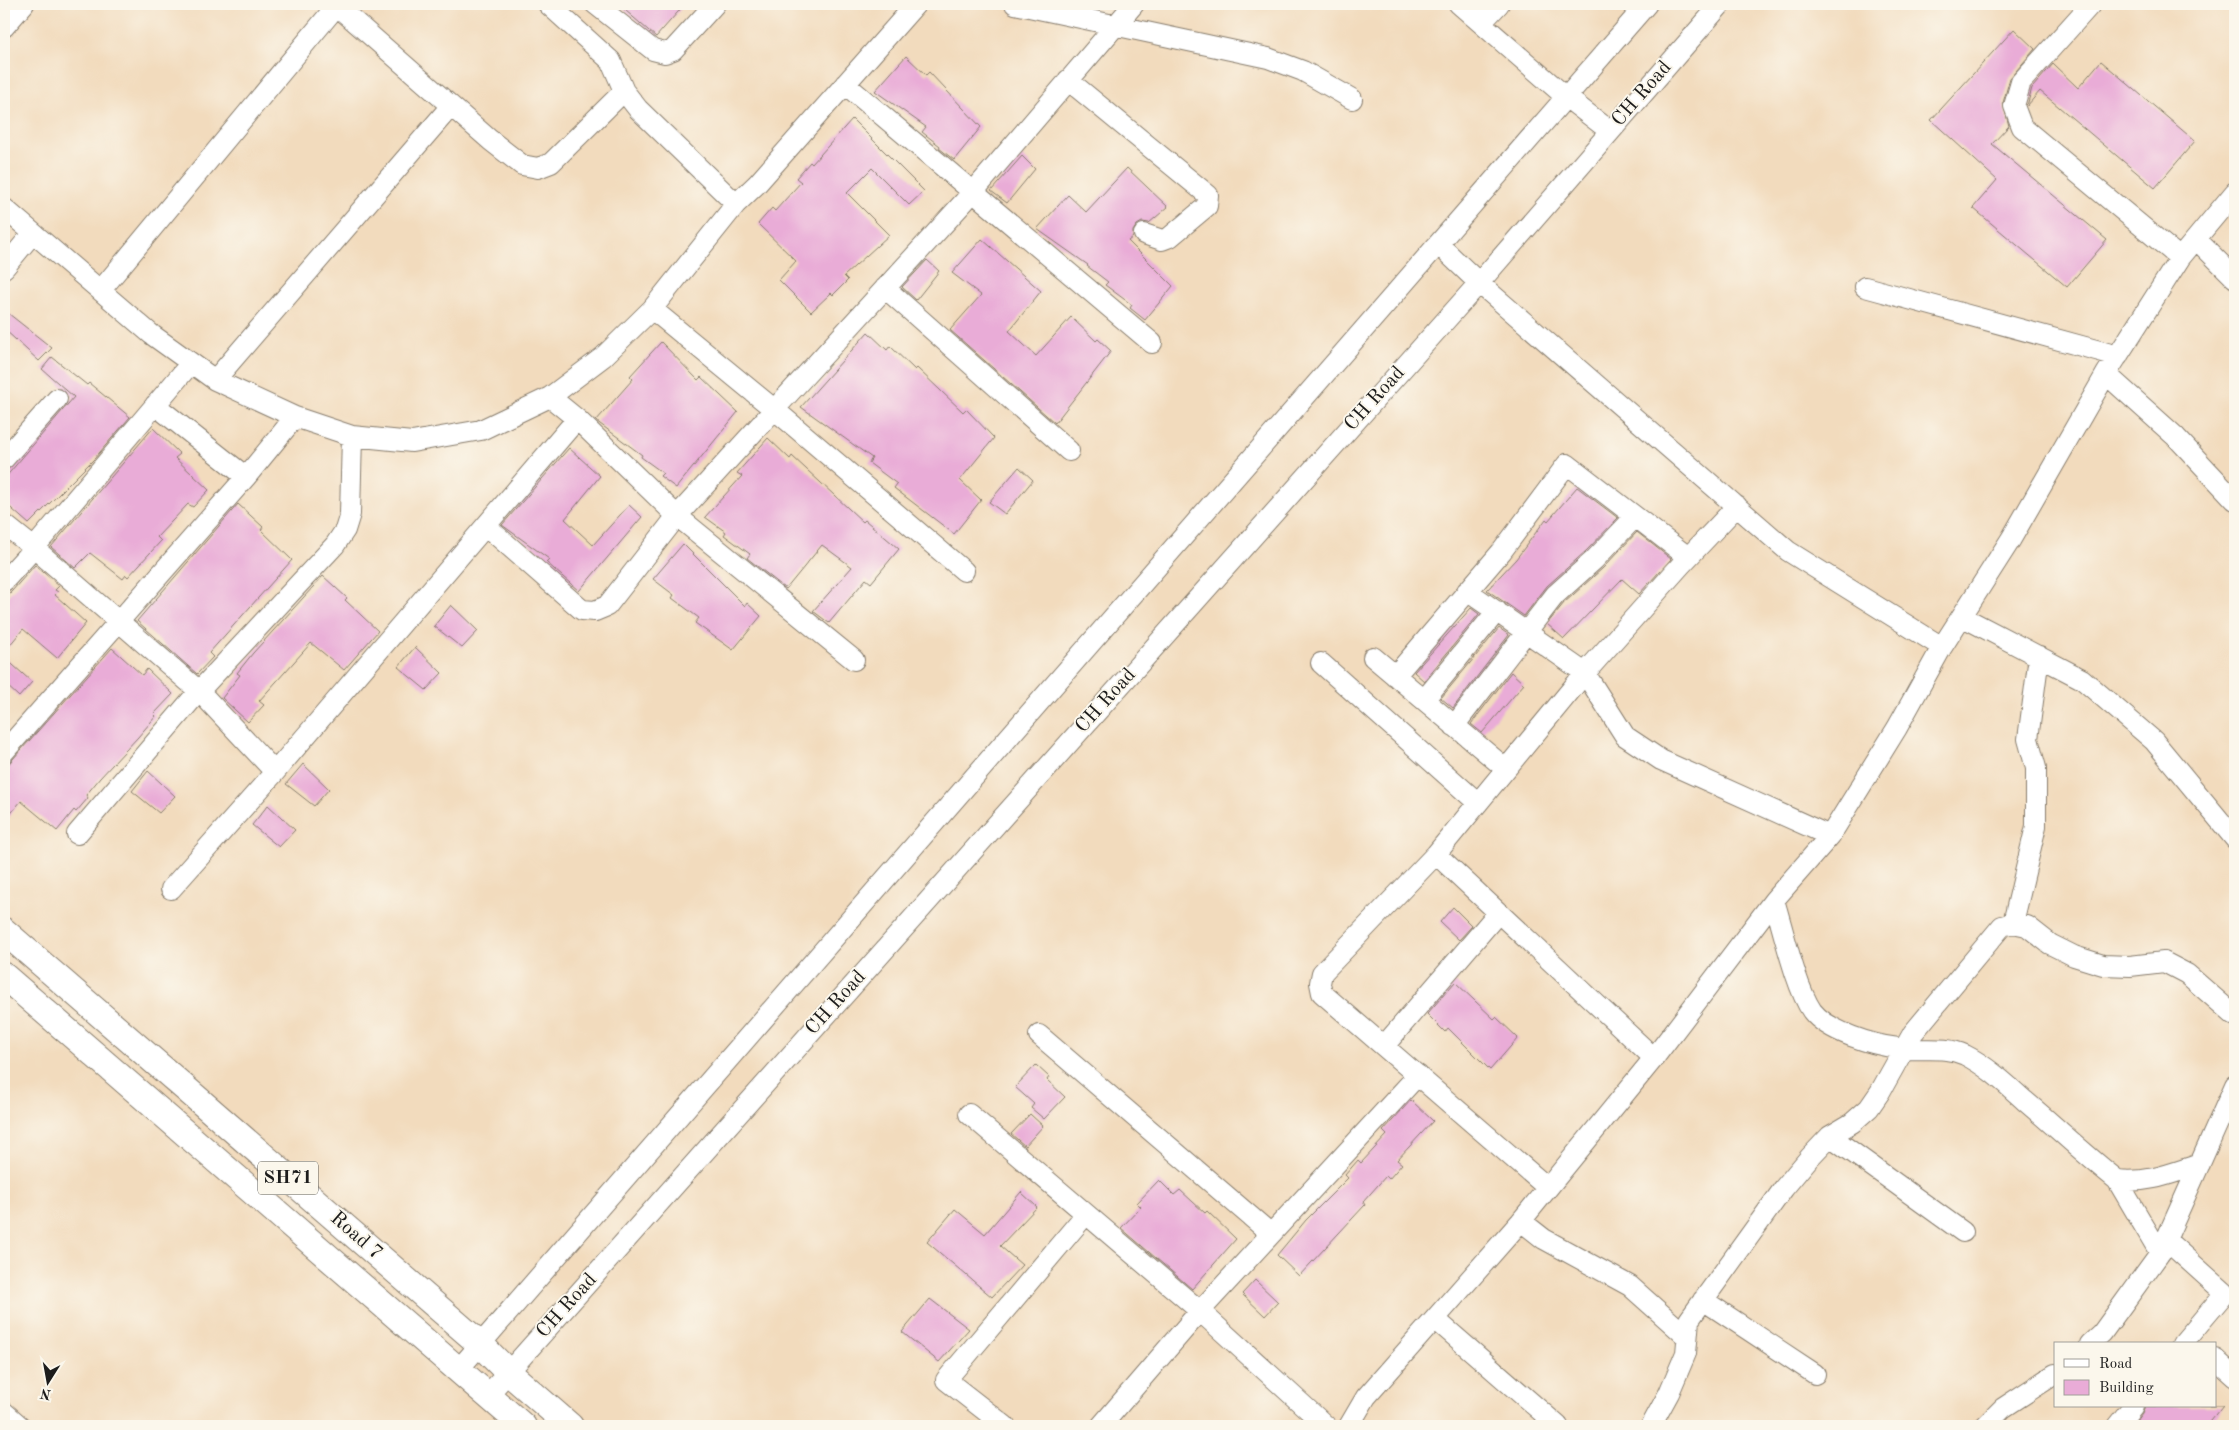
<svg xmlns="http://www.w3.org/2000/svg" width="2239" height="1430" viewBox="0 0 2239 1430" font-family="'Old Standard TT',serif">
<rect width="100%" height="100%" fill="#fbf7ec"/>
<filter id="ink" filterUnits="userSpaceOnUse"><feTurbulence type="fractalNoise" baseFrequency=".02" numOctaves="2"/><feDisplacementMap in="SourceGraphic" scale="10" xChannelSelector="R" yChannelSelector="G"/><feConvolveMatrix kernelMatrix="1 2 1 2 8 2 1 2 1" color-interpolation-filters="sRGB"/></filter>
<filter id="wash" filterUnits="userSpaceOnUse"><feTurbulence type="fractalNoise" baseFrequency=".0096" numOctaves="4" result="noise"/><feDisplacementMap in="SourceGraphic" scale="20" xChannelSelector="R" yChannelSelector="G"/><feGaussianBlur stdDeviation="1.12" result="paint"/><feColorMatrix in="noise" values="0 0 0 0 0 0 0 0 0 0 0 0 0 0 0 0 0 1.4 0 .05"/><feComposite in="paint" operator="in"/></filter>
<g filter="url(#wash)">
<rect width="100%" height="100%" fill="#f2dbbd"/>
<g id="blocks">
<path fill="#e9acd7" d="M618 4H685L656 37Z
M2014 29 2035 49 2010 78 2003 103 2009 126 1992 144 2107 240 2067 287 1973 208 1997 180 1931 120Z
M906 56 926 75 929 72 981 127 954 160 939 148 940 146 922 132 926 127 875 91Z
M2101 61 2195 141 2155 188 2040 91 2027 106 2032 88 2053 64 2078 88Z
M852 119 924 191 909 205 872 168 847 193 889 235 844 276 848 280 833 295 831 293 811 312 779 280 796 261 758 224 772 208 775 211 801 182 796 178 810 162 812 164Z
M1022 156 1035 169 1007 203 991 191Z
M1127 168 1168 207 1149 223 1142 222 1137 225 1133 231V237L1128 241 1173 286 1145 320 1130 308 1132 305 1105 285 1108 282 1087 266 1088 265 1037 229 1068 195 1086 212Z
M982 239 1041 291 1009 331 1036 356 1071 317 1096 341 1098 339 1111 351 1055 423 950 330 981 295 952 273Z
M927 260 939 271 916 300 902 287Z
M4 310 52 348 39 361 4 329Z
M868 332 887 350 890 346 915 370 917 368 963 412 966 409 994 438 960 480 981 500 954 534 894 488 897 484 869 463 872 458 801 407Z
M661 342 698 380 701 377 738 412 676 488 660 476 663 473 641 457 642 455 596 421 633 379 630 376Z
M52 357 87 385 89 383 130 417 94 459 29 524 4 502V479L74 397 42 369Z
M153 428 180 454 175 458 209 490 193 507 188 504 157 537 161 541 128 577 126 575 123 579 90 553 75 568 51 547Z
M768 438 790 459 792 456 863 522 865 520 899 549 871 583 866 579 829 623 813 611 852 567 822 545 786 589 747 558 750 554 724 535 726 532 705 517 742 476 737 473Z
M569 448 600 476 565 519 593 545 629 505 642 517 579 591 546 562 549 559 502 525Z
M1019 467 1033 480 1005 514 989 502Z
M1577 487 1618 518 1586 551 1547 586 1524 616 1487 590 1516 559 1546 519 1548 521Z
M238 504 263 527 261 530 292 560 209 653 213 657 197 674 137 621Z
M1637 532 1671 559 1639 594 1622 579 1564 639 1547 624 1564 603 1603 568Z
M683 544 745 606 747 603 761 616 733 650 695 623 699 618 672 598 674 595 653 579Z
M35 565 59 586 55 590 58 592 55 595 86 623 57 658 23 629 4 652V600Z
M323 576 347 598 345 600 378 631 344 670 311 643 259 701 264 705 248 722 222 698 240 675 237 673 253 653Z
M451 605 478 631 462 648 434 626Z
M1471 608 1479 614 1424 681 1414 672Z
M1499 628 1509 635 1453 708 1441 698Z
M415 647 442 673 426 690 398 667Z
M112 648 142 675 147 669 173 694 154 714 156 716 138 737 100 778 86 795 88 798 76 812 74 810 57 831 21 801 4 822V769Z
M4 657 32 682 19 697 4 683Z
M1511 672 1524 684 1482 733 1471 724Z
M303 764 329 789 314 806 286 784Z
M148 771 175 796 159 813 132 791Z
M268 805 295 830 279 847 252 825Z
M1453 907 1472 926 1459 940 1440 922Z
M1455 982 1494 1019 1496 1017 1518 1038 1490 1070 1448 1028 1445 1032 1427 1014Z
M1036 1065 1049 1077 1047 1080 1065 1097 1044 1119 1031 1108 1034 1104 1015 1087Z
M1411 1100 1433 1121 1397 1160 1402 1164 1389 1179 1386 1176 1363 1202 1365 1205 1299 1276 1277 1255 1306 1220 1348 1178 1345 1175 1358 1160 1361 1163 1387 1135 1383 1131Z
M1030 1114 1043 1126 1025 1146 1011 1134Z
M1159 1180 1174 1195 1180 1190 1205 1213 1207 1211 1236 1239 1192 1289 1121 1228 1141 1207 1137 1203Z
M1021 1192 1037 1207 1000 1246 1022 1265 992 1297 927 1242 955 1209 985 1234Z
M1255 1280 1278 1302 1265 1316 1242 1294Z
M930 1299 969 1329 939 1362 902 1332Z
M2145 1406H2223L2207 1426H2132L2142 1413Z"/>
</g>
</g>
<g filter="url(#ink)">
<use href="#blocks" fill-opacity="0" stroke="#877c6c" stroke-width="1"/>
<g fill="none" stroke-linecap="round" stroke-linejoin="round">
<defs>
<path id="minor" d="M548 4 611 61 624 91 638 109 736 204
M595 4 653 50 665 53 673 50 715 4
M1015 4 1268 58 1303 71 1352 99
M1459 4 1566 97 1610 131
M2091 4 2021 82 2014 106 2022 127 2180 258
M337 6 490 140 522 165 538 168 551 163 624 91
M1481 23 1499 4
M4 27 24 4
M1068 80 1208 195 1207 206 1170 237 1162 240 1144 234
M845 84 1152 343
M4 208 151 334 215 380 295 417 352 436 412 442 481 430 550 397 603 357 652 309 736 204 757 184 916 4
M2196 239 2235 278
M1438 244 1479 283 1788 551 1942 647
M4 268 33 233
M1865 287 2118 356
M885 288 1069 451
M101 290 338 4
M652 309 775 410 964 571
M2106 374 2176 437 2235 500
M215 380 451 106
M550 397 577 419 677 516 854 660
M155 405 246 477
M4 459 57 399
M4 524 34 548 199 691 275 772
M486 526 582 610 595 611 607 606 677 516 974 191 1134 4
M4 581 34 548 191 363
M1467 591 1585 673 1625 736 1661 760 1830 836
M1963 617 2082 679 2154 741 2235 839
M1373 657 1506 769
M1321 663 1478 803
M1395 676 1502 551 1567 464 1688 557
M1424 700 1497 611
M1454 726 1555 595 1594 560 1635 517
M4 752 246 477 295 417
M77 834 199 691 335 545 345 530 350 514 352 436
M1436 854 1654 1058
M171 889 275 772 577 419
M1774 900C1783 929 1796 988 1812 1011 1828 1032 1873 1045 1898 1048 1920 1052 1943 1045 1965 1055 1987 1066 2007 1085 2025 1101 2056 1127 2085 1155 2117 1180 2147 1184 2172 1173 2200 1164
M2013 923 2036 826V768L2028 739 2039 656
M1039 1035 1271 1234
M1384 1046 1498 913
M969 1114 1200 1311 1326 1426
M1830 1136 1963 1232
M2117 1180 2160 1253
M1548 1188 1322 993 1320 983 1322 973 1436 854 1585 673 1681 565 1737 506
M1521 1221 1544 1239 1630 1286 1686 1336
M2166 1240 2225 1293 2182 1344
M1703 1300 1815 1374
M1435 1319 1558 1426
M2090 1344 2102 1333 2160 1253 2235 1085
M2215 1359 2235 1377
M458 1370 1647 4
M487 1396 1479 283 1721 4
M4 1412 20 1426
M1005 1426 946 1380 1086 1214
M1101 1426 1200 1311 1418 1075
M1349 1426 1366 1397 1521 1221 1654 1058 1774 900 1830 836 1897 728 1942 647 2011 539 2106 374 2180 258 2235 192
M1651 1426 1669 1393 1686 1353 1689 1320 1784 1188 1810 1157 1830 1136 1852 1123 1869 1108 1880 1092 1913 1033 2002 926 2013 923 2027 926 2050 944 2074 956 2103 965 2130 966 2164 962 2187 974 2235 1016
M1985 1426 2003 1408 2055 1374
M2117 1426 2133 1406"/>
<path id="major" d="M4 931 480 1344 508 1372 570 1426
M4 976 523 1426"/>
</defs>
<use href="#minor" stroke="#877c6c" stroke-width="22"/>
<use href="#major" stroke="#877c6c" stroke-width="28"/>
<use href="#minor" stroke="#fff" stroke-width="20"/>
<use href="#major" stroke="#fff" stroke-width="26"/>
</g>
</g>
<g text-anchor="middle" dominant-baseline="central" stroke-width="4" stroke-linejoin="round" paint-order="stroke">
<rect fill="#fbf7ec" stroke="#5f5e5a" stroke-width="1" x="258" y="1161.5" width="60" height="33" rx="4"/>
<g font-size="19" font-weight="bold" fill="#1c1c1c">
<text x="288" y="1178">SH71</text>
</g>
<g font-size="20" fill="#1c1c1c" stroke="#fbf7ec">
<text transform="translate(1642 94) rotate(-49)">CH Road</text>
<text transform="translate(1375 399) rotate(-48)">CH Road</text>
<text transform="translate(1106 701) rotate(-48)">CH Road</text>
<text transform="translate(836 1003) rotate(-48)">CH Road</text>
<text transform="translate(356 1236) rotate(41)">Road 7</text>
<text transform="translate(567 1306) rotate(-48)">CH Road</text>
</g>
</g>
<rect width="2239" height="1430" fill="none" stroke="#fbf7ec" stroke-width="20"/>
<rect x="2054" y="1342" width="162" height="65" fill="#fbf7ec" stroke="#a29f99"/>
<rect x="2064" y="1359" width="25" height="8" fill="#ffffff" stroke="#a29f99"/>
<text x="2099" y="1368" font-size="15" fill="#1c1c1c">Road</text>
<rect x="2064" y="1380" width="25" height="15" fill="#e9acd7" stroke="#a29f99"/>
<text x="2099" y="1392" font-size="15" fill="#1c1c1c">Building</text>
<g transform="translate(48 1382) rotate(191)" stroke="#fbf7ec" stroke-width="4" paint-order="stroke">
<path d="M0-4L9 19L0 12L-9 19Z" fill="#1c1c1c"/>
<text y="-8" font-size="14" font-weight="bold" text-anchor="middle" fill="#1c1c1c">N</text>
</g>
</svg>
